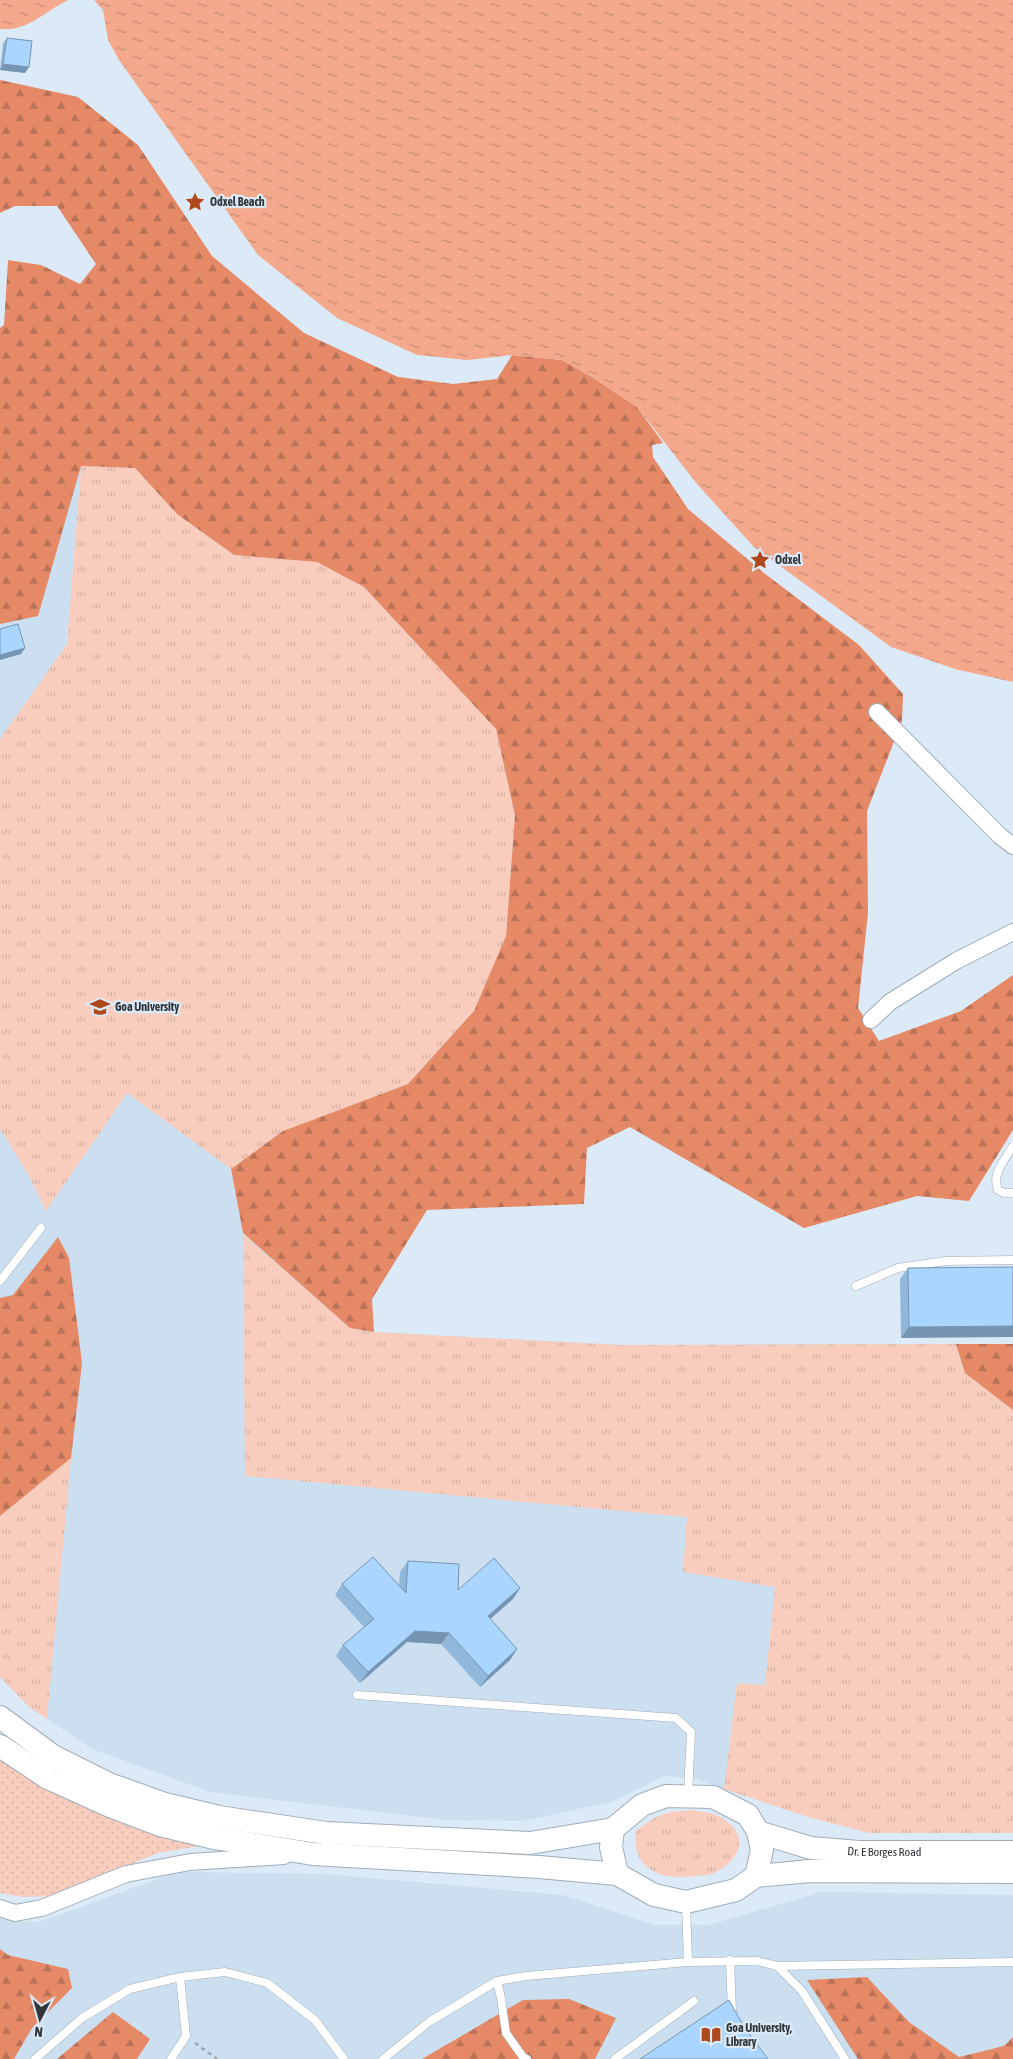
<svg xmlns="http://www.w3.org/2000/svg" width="1013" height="2059" viewBox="0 0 1013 2059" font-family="'Asap Condensed',sans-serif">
<defs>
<pattern id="grass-tufts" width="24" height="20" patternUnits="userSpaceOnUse" patternTransform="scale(1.25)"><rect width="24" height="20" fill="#f8cdbd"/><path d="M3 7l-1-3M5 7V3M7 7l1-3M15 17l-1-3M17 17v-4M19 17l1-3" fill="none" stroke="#d5b1a3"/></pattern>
<pattern id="forest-firs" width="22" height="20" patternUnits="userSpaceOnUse" patternTransform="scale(1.25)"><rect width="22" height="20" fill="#e58966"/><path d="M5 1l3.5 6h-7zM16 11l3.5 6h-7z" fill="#ba7155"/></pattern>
<pattern id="garden-dots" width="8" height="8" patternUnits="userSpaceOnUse" patternTransform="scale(1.25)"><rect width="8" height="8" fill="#f8cdbd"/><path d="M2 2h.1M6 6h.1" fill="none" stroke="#d5b1a3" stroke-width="1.8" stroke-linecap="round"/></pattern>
<pattern id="water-ripples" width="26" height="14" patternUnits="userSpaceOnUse" patternTransform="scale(1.25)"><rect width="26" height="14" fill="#f4a98c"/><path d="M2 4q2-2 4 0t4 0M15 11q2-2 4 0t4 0" fill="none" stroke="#c68a74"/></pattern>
</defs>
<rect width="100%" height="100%" fill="#dceaf7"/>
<path fill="#cbdff0" d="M0 328 81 466 67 644 168 846 243 1234 374 1332 620 1345 1013 1344V1833H869L808 1817 695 1779 665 1776 611 1802 523 1821 447 1820 210 1792 92 1749 29 1707 0 1677Z
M177 1872 325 1874 563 1895 655 1925H709L821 1892 1013 1895V2059H0V1915L15 1921 39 1922Z"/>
<path fill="url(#grass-tufts)" d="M81 466 135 468 177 514 234 555 317 562 364 587 496 729 515 815 506 937 474 1011 408 1084 283 1131 231 1169 127 1093 46 1211 28 1174 0 1129V739L67 644Z
M243 1234 350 1328 374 1332 620 1345 956 1344 965 1373 1013 1410V1833H869L808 1817 724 1789 737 1683 765 1685 775 1587 683 1572 687 1517 245 1476Z
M71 1458 47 1719 29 1707 0 1677V1516Z
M694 1810C701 1812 709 1812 716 1815 747 1829 746 1855 718 1871 713 1875 703 1875 696 1876 664 1881 630 1870 636 1831 659 1813 664 1812 694 1810Z"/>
<path fill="url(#forest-firs)" d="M0 80 78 97 138 145 212 256 304 333 398 377 453 384 497 379 512 355 562 360 592 377 637 407 663 443 652 445 653 457 688 509 764 573 859 645 903 694 902 721 867 811 868 913 858 1008 879 1041 961 1011 1013 975V1130L969 1201 917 1196 804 1228 630 1127 587 1148 584 1204 427 1210 372 1299 374 1332 350 1328 243 1233 231 1169 283 1131 408 1084 474 1011 506 936 515 815 496 729 364 587 317 562 234 555 177 514 135 468 81 466 38 616 0 624V328L4 325 8 260 41 265 80 284 96 264 57 206H15L0 213Z
M58 1237 69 1258 82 1363 71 1458 0 1516V1298L13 1295Z
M956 1344H1013V1410L965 1373Z
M0 1949 8 1955 68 1969 72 1988 32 2028 14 2059H0Z
M867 1977 909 2022 959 2057 1004 2046 1013 2037V2059H858L807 1980Z
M569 1999 616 2018 595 2059H422L523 2000Z
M113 2012 150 2039 137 2059H57Z"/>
<path fill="url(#garden-dots)" d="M0 1754 15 1770 104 1816 199 1846 158 1853 55 1896 23 1897 0 1893Z"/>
<path fill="url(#water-ripples)" d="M0 0H68C44 12 27 32 0 29Z
M94 0H1013V682L955 669 891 647 754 547 697 484 637 407 592 377 562 360 512 355 467 360 417 355 337 318 258 255 119 60 108 40 103 10Z"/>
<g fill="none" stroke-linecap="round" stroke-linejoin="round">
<defs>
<path id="lane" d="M1013 1146C1005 1160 991 1174 998 1190L1004 1193H1013
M0 1281 41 1228
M856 1286 898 1268 945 1261 1013 1260
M357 1695 676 1718 691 1732 688 1794
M730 1960 732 2013
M688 1962 757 1961 777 1966 802 1991 845 2059
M777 1966 1013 1962
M497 1981 501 1998 506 2033 523 2057 527 2059
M35 2059 82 2018 130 1989 180 1977 225 1972 267 1983 315 2020 344 2059
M171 2059 186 2036 180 1977
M383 2059 429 2022 497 1981 526 1976 688 1962 686 1904
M615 2059 694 2001"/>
<path id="street" d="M877 712 1000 836 1013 846
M871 1020 890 1002 956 961 1013 932
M0 1908 15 1913 42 1908 126 1874 190 1862 284 1856"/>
<g id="secondary">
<path d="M0 1717 53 1756 109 1784 165 1804 219 1817 326 1833 530 1843 613 1829"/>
<path d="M0 1746 48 1778 110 1806 160 1825 214 1838 313 1854 539 1867 617 1874"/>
<path d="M666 1796 713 1797 748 1815 758 1832 762 1850 756 1876 736 1890 686 1902 654 1895 617 1874 611 1847 613 1829 642 1805Z"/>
<path id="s1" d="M758 1832 811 1848 859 1852H1013"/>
<path d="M756 1876 810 1871 1013 1872"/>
</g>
</defs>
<use href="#lane" stroke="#9fadb9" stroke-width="9"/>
<use href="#street" stroke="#9fadb9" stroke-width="18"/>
<use href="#secondary" stroke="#9fadb9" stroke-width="24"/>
<path stroke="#9aa5af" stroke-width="2.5" stroke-dasharray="4 4" stroke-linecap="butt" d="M195 2043 217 2059"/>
<use href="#lane" stroke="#fff" stroke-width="8"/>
<use href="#street" stroke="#fff" stroke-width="16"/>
<use href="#secondary" stroke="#fff" stroke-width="22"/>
</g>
<path fill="#91b7da" d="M7 38 25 73 0 70 3 43Z
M1013 1267 901 1338 900 1279 908 1268Z
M408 1561 458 1590 520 1588 513 1599 490 1619 517 1649 510 1660 480 1687 441 1644 407 1642 360 1683 336 1656 343 1645 364 1627 335 1595 342 1584 399 1586 400 1572Z"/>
<path fill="#7695b2" d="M3 64 29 67 25 73 0 70Z
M25 648 21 654 0 660V655Z
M1013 1326V1337L901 1338 909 1327Z
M520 1588 513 1599 481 1627 488 1616Z
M415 1631 449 1633 441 1644 407 1642 360 1683 368 1672Z
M517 1649 510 1660 480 1687 488 1676Z"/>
<path fill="#a9d5fe" stroke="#7695b2" d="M7 38 32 41 29 67 3 64Z
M18 624 25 648 0 655V629Z
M1013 1267V1326L909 1327 908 1268Z
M373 1557 406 1593 408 1561 459 1564 458 1590 494 1558 520 1588 488 1616 517 1649 488 1676 449 1633 415 1631 368 1672 343 1645 374 1619 342 1584Z
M729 2000 744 2027 768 2059H640Z"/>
<defs>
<symbol id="sight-bare" viewBox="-9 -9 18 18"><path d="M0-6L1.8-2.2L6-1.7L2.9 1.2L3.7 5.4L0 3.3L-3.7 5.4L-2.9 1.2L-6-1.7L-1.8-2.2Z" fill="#af491c" stroke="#dceaf7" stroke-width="2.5" paint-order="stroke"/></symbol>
<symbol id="university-bare" viewBox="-9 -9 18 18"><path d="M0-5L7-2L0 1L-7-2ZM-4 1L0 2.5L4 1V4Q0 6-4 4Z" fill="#af491c" stroke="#dceaf7" stroke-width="2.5" paint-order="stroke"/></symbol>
<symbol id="library-bare" viewBox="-9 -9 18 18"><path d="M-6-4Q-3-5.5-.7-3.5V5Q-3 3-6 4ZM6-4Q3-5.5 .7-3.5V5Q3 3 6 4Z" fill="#af491c" stroke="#dceaf7" stroke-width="2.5" paint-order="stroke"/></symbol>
</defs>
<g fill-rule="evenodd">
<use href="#sight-bare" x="181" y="188" width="28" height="28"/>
<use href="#sight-bare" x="746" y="546" width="28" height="28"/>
<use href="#university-bare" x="86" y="993" width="28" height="28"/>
<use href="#library-bare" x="697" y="2021" width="28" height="28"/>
</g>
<g text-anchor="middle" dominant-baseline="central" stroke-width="4.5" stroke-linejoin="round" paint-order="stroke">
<g font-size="12" font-weight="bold" fill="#31363b" stroke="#dceaf7" text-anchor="start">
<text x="210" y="202">Odxel Beach</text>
<text x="775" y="560">Odxel</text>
<text x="115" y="1007">Goa University</text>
<text x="726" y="2028">Goa University,<tspan x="726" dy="14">Library</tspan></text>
</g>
<g font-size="12" fill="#31363b" stroke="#dceaf7">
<text stroke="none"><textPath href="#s1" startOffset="129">Dr. E Borges Road</textPath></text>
</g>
</g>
<g transform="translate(40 2019) rotate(186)" stroke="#dceaf7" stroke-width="4" paint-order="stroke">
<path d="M0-4L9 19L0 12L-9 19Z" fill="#31363b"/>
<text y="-8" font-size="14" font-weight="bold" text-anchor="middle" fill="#31363b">N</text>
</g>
</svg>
